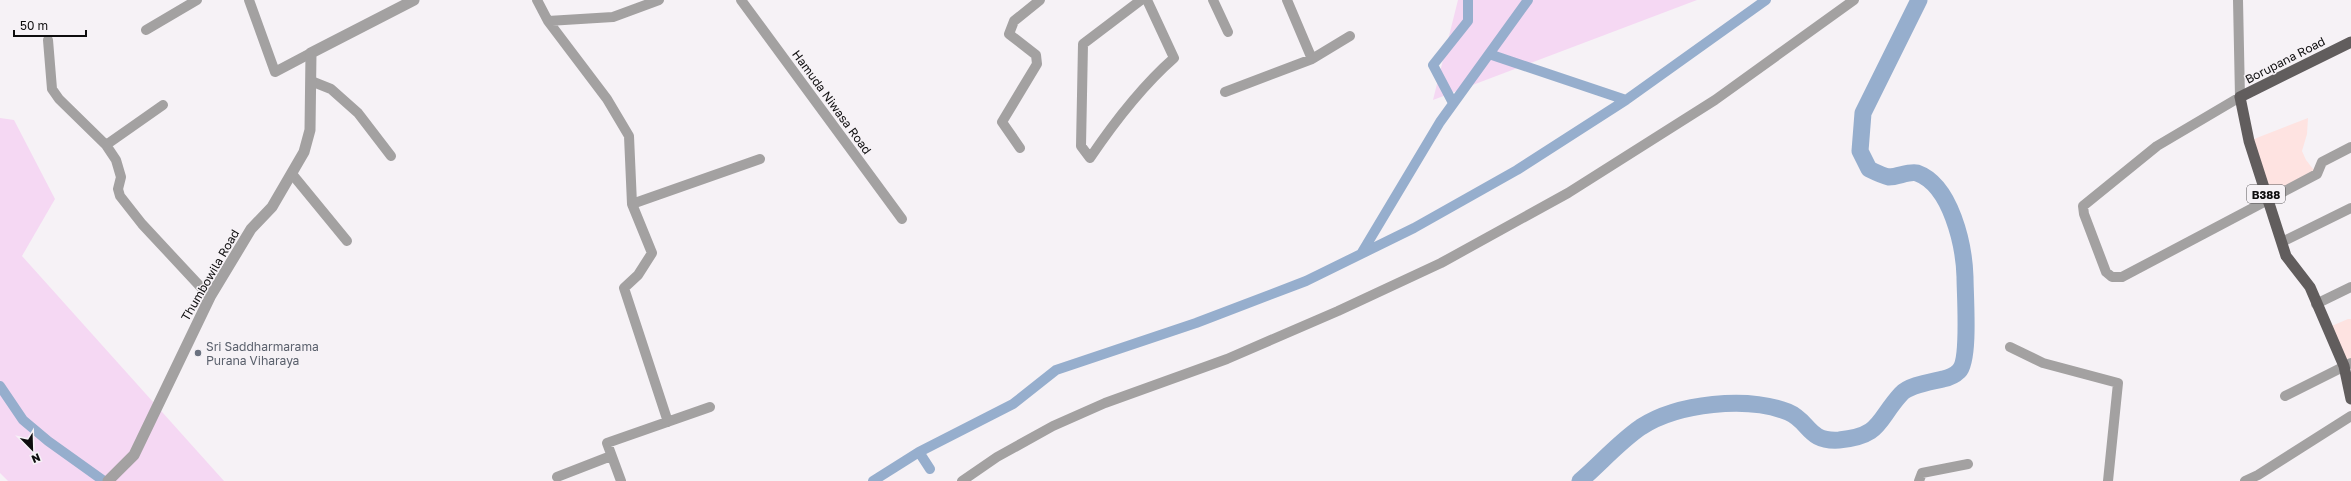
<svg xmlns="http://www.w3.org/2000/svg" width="2351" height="481" viewBox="0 0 2351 481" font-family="'Golos Text',sans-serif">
<rect width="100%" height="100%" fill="#f6f2f6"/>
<path fill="#fee3e1" d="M2308 118 2307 134 2302 151 2306 160 2317 174 2268 200 2249 141Z
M2348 319H2351V363L2344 366 2327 328Z"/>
<path fill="#f5d8f3" d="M1458 0H1697L1433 100Z
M0 118 14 120 55 199 22 256 224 481H8L0 473Z"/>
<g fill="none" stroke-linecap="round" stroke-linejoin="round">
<path stroke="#96aecd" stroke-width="10" d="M1489 54 1626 100
M1453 103 1433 65 1468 21V0
M1361 254 1440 122 1528 0
M0 386 23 420 48 441 104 481
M919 452 930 469
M873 481 919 452 1013 404 1056 370 1196 323 1306 281 1414 228 1517 170 1626 100 1766 0"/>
<path stroke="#96aecd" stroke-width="17" d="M1580 481C1600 464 1619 442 1641 427 1678 403 1747 396 1788 412 1810 421 1807 442 1839 440 1882 436 1877 420 1901 394 1909 385 1931 382 1943 379 1948 378 1955 375 1959 371 1970 360 1965 295 1965 277 1964 245 1951 185 1917 173 1909 171 1898 177 1889 177 1883 176 1875 172 1869 169L1860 151 1863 113 1919 0"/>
<path stroke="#a3a1a1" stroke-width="10" d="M249 0 275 72 311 53
M537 0 548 21 607 99 629 136 632 204 652 253 638 275 624 288 668 422
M741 0 902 219
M1141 0 1083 44 1081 146 1090 158C1115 121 1141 87 1174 58L1147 0
M1213 0 1228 32
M2238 0 2240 97 2157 146 2083 206 2084 214 2106 272 2112 277H2122L2317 174 2322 162 2351 147
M548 21 613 17 659 0
M146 30 197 0
M48 40 52 89 59 99 106 145 116 160 121 177 118 189 120 196 142 224 210 297
M1312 59 1350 36
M311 81 331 89 358 113 391 156
M1225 92 1312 59 1287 0
M106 145 163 105
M1020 148 1002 122 1037 64 1036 55 1009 34 1014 21 1040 0
M292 174 347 241
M632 204 760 159
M2282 242 2351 208
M2316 304 2351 287
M2010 347 2043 363 2118 383 2108 481
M2285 396 2351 363
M557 477 611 456
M621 481 607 443 710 407
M962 481 997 457 1053 426 1105 403 1227 359 1338 311 1441 263 1568 193 1715 100 1854 0
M1919 481 1922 473 1968 464
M2245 481 2258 475 2351 416"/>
<path stroke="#a3a1a1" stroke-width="11" d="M108 481 134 455 210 297 251 229 272 207 304 152 310 130 311 53 414 0"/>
<path stroke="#615d5d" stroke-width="11" d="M2351 42 2240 97 2249 141 2286 256 2310 287 2344 366 2351 399"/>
</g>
<circle fill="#6b7280" stroke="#f6f2f6" stroke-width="1.5" cx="198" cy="353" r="4"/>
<g text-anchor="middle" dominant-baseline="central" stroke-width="3" stroke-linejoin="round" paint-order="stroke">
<rect fill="#f6f2f6" stroke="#545254" stroke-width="1" x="2247" y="185" width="38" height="18" rx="3"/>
<g font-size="11" font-weight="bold" fill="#0e0d0e">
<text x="2266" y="194">B388</text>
</g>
<g font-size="12" fill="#0e0d0e" stroke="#f6f2f6">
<text transform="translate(2285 60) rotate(-27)">Borupana Road</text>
<text transform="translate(832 102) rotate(54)">Hamuda Niwasa Road</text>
<text transform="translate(210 275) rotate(-60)">Thumbowila Road</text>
</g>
<g font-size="12" fill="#5b616d" stroke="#f6f2f6" text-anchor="start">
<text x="206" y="346">Sri Saddharmarama<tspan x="206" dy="14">Purana Viharaya</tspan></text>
</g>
</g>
<g transform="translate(32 449) rotate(157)" stroke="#f6f2f6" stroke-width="3" paint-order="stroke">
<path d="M0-3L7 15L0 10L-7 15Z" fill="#0e0d0e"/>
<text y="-6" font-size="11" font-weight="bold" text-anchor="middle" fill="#0e0d0e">N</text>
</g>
<path d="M14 30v6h72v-6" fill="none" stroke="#0e0d0e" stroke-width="2"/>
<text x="20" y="30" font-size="12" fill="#0e0d0e" stroke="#f6f2f6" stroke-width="3" paint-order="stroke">50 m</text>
</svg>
